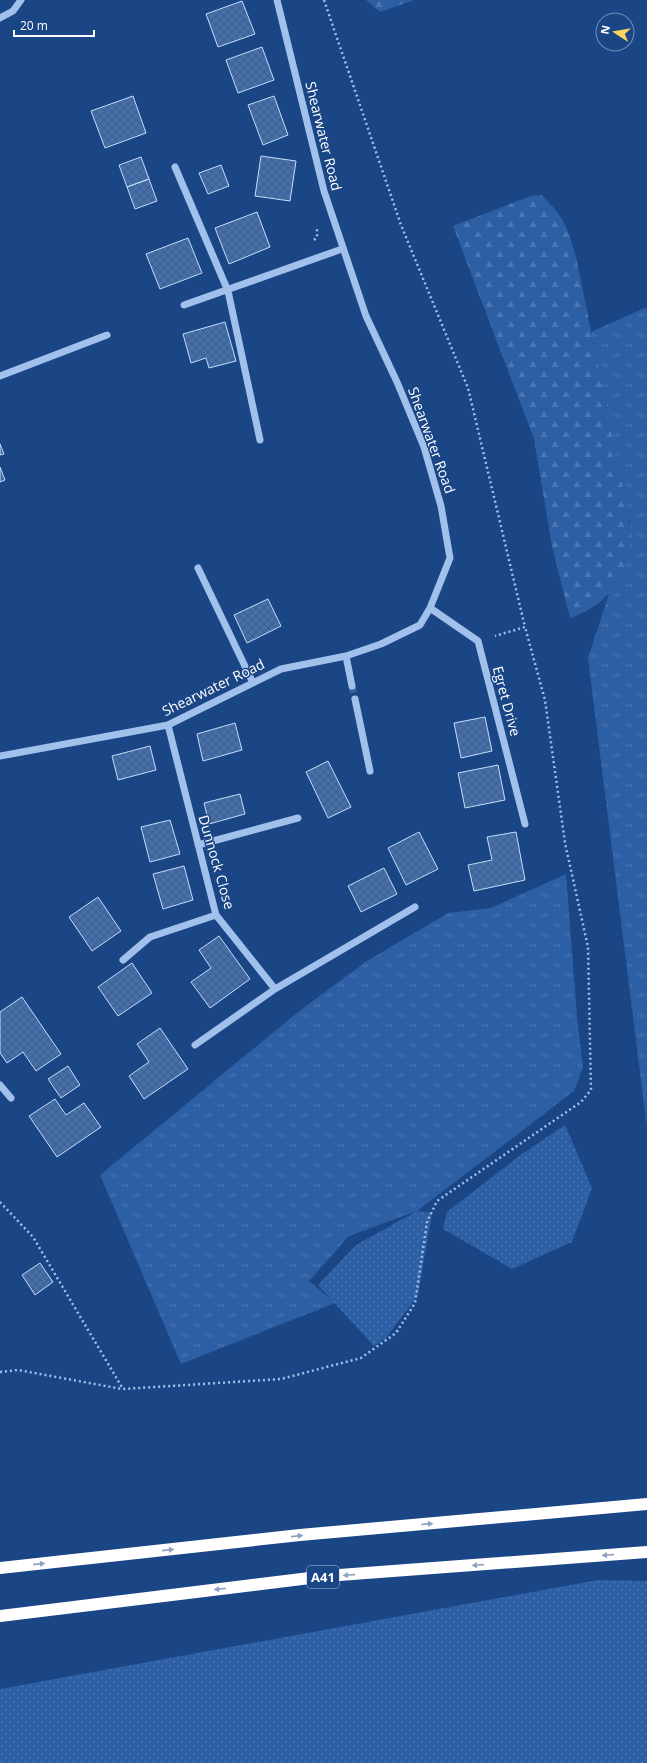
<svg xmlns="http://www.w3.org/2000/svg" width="647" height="1763" viewBox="0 0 647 1763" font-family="'Open Sans',sans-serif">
<defs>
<pattern id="grass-tufts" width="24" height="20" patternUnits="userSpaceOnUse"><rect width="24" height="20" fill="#2d5fa4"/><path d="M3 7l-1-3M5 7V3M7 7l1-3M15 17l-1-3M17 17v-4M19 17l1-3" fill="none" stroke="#4c77b2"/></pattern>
<pattern id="forest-firs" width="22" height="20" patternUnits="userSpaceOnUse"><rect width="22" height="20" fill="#2d5fa4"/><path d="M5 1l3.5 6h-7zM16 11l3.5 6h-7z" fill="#4c77b2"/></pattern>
<pattern id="park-dots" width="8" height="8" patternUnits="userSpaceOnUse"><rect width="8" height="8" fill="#2d5fa4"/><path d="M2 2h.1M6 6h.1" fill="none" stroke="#4c77b2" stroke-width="1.8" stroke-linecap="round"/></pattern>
<pattern id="building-cross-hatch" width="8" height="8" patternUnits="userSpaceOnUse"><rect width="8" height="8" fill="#4270af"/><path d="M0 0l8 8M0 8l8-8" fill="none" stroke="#485c79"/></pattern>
</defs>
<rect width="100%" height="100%" fill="#1a4686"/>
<path fill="url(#grass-tufts)" d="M647 307V1128L588 658 631 527 591 332Z
M566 874 577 1017 583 1067 574 1091 417 1211 349 1236 309 1281 335 1303 181 1364 100 1175 298 1012 367 961 448 913 491 908Z"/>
<path fill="url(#forest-firs)" d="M366 0H414L380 12Z
M541 195C564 216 568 228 576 257L631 527C634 570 611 604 570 618L552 546 534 439 453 226 531 196Z"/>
<path fill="url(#park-dots)" d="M565 1125 592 1188 572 1242 512 1269 443 1229 447 1212 522 1154Z
M417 1211 432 1213 418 1295 386 1338 374 1346 318 1285 356 1245Z
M598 1580 647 1581V1763H0V1689Z"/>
<path fill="url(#building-cross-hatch)" stroke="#c6dcf9" d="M242 1 255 34 218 47 206 14Z
M262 47 274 80 238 93 226 60Z
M133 96 146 133 105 148 91 111Z
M274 96 288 135 263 145 248 105Z
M261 156 296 161 290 201 255 196Z
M141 157 149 179 127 187 119 165Z
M221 165 229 186 208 194 199 173Z
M149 179 157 201 135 209 127 187Z
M257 212 270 247 229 264 215 228Z
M188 238 202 273 160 289 146 254Z
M225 322 236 361 209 368 206 358 191 363 183 334Z
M0 444 4 454 0 455Z
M0 467 5 480 0 482Z
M268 599 281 626 247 643 234 615Z
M485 717 492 751 461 758 454 723Z
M235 723 242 750 203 761 197 734Z
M150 746 156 770 118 780 112 756Z
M328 761 351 807 328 818 306 772Z
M498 765 505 800 465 808 458 773Z
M240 794 245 814 209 824 204 803Z
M170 820 180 854 150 862 141 827Z
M419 832 438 869 406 885 388 848Z
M516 832 525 880 474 891 468 865 492 860 487 837Z
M184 866 193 900 163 909 153 874Z
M384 868 397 894 361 912 348 886Z
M98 897 121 931 92 951 69 917Z
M219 936 250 979 210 1008 191 982 211 968 199 950Z
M132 963 152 993 118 1016 98 987Z
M22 997 61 1054 36 1071 23 1052 7 1063 0 1053V1012Z
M160 1028 188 1069 144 1099 129 1076 149 1062 137 1044Z
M68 1066 80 1085 61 1098 48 1079Z
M55 1099 66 1115 84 1103 101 1127 57 1157 29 1116Z
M40 1263 53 1282 35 1295 22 1275Z"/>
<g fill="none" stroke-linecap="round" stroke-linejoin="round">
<path stroke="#3c6298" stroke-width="7" stroke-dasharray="7 3.5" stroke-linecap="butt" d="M352 686 355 699"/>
<path stroke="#a1c1ec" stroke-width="2.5" stroke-dasharray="2 3" stroke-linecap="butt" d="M324 0 401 225 468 388 525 627 495 636
M314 240 317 237V229
M0 1202 33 1237 123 1389 281 1379 361 1358 396 1333 415 1303 427 1222 437 1201 581 1102 591 1090 588 947 565 843 545 700 525 627
M0 1372 18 1370 122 1389"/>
<path stroke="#a1c1ec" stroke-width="7" d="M0 18 13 11 21 0
M175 167 228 291 260 440
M184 305 342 249
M0 376 107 335
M198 568 253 683
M430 608 478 641 525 824
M346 656 352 686
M355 699 370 771
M168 725 216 915 275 989
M0 756 168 725 281 669 346 656 381 644 420 625 430 608 450 558 441 506 424 447 397 382 366 316 324 191 277 0
M198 845 298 818
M123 960 150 937 216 915
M195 1045 275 989 415 907
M0 1085 11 1098"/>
<path stroke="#fff" stroke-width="12" d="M0 1568 300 1535 647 1504
M0 1616 326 1576 647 1552"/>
</g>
<defs><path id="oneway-solid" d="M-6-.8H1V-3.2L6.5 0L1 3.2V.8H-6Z"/></defs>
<g fill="#8ca2c2">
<use href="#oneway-solid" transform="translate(427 1524) rotate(-5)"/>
<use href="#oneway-solid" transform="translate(297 1536) rotate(-6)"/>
<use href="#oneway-solid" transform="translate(168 1550) rotate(-6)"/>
<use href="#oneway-solid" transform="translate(608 1555) rotate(176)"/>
<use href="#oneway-solid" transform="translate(39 1564) rotate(-6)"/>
<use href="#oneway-solid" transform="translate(478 1565) rotate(176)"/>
<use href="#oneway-solid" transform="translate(349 1575) rotate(176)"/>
<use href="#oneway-solid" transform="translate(220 1589) rotate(173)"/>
</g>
<g text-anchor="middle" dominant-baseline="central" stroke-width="3" stroke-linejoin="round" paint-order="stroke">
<rect fill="#1a4686" stroke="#bac8db" stroke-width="1" x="307" y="1566" width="32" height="22" rx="3"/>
<g font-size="13" font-weight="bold" fill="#fff">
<text x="323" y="1577">A41</text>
</g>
<g font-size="14" fill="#fff" stroke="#1a4686">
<text transform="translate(324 136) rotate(76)">Shearwater Road</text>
<text transform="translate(432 440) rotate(70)">Shearwater Road</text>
<text transform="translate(213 687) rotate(-26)">Shearwater Road</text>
<text transform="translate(507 701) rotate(75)">Egret Drive</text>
<text transform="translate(217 862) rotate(74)">Dunnock Close</text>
</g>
</g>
<g transform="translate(615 32) rotate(282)"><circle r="19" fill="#1a4686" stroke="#7690b6"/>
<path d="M0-3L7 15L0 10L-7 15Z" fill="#fed45c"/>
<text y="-6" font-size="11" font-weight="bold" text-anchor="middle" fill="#ffffff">N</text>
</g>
<path d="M14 30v6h80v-6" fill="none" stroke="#ffffff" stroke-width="2"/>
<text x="20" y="30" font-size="12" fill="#ffffff" stroke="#1a4686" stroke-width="3" paint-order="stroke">20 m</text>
</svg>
